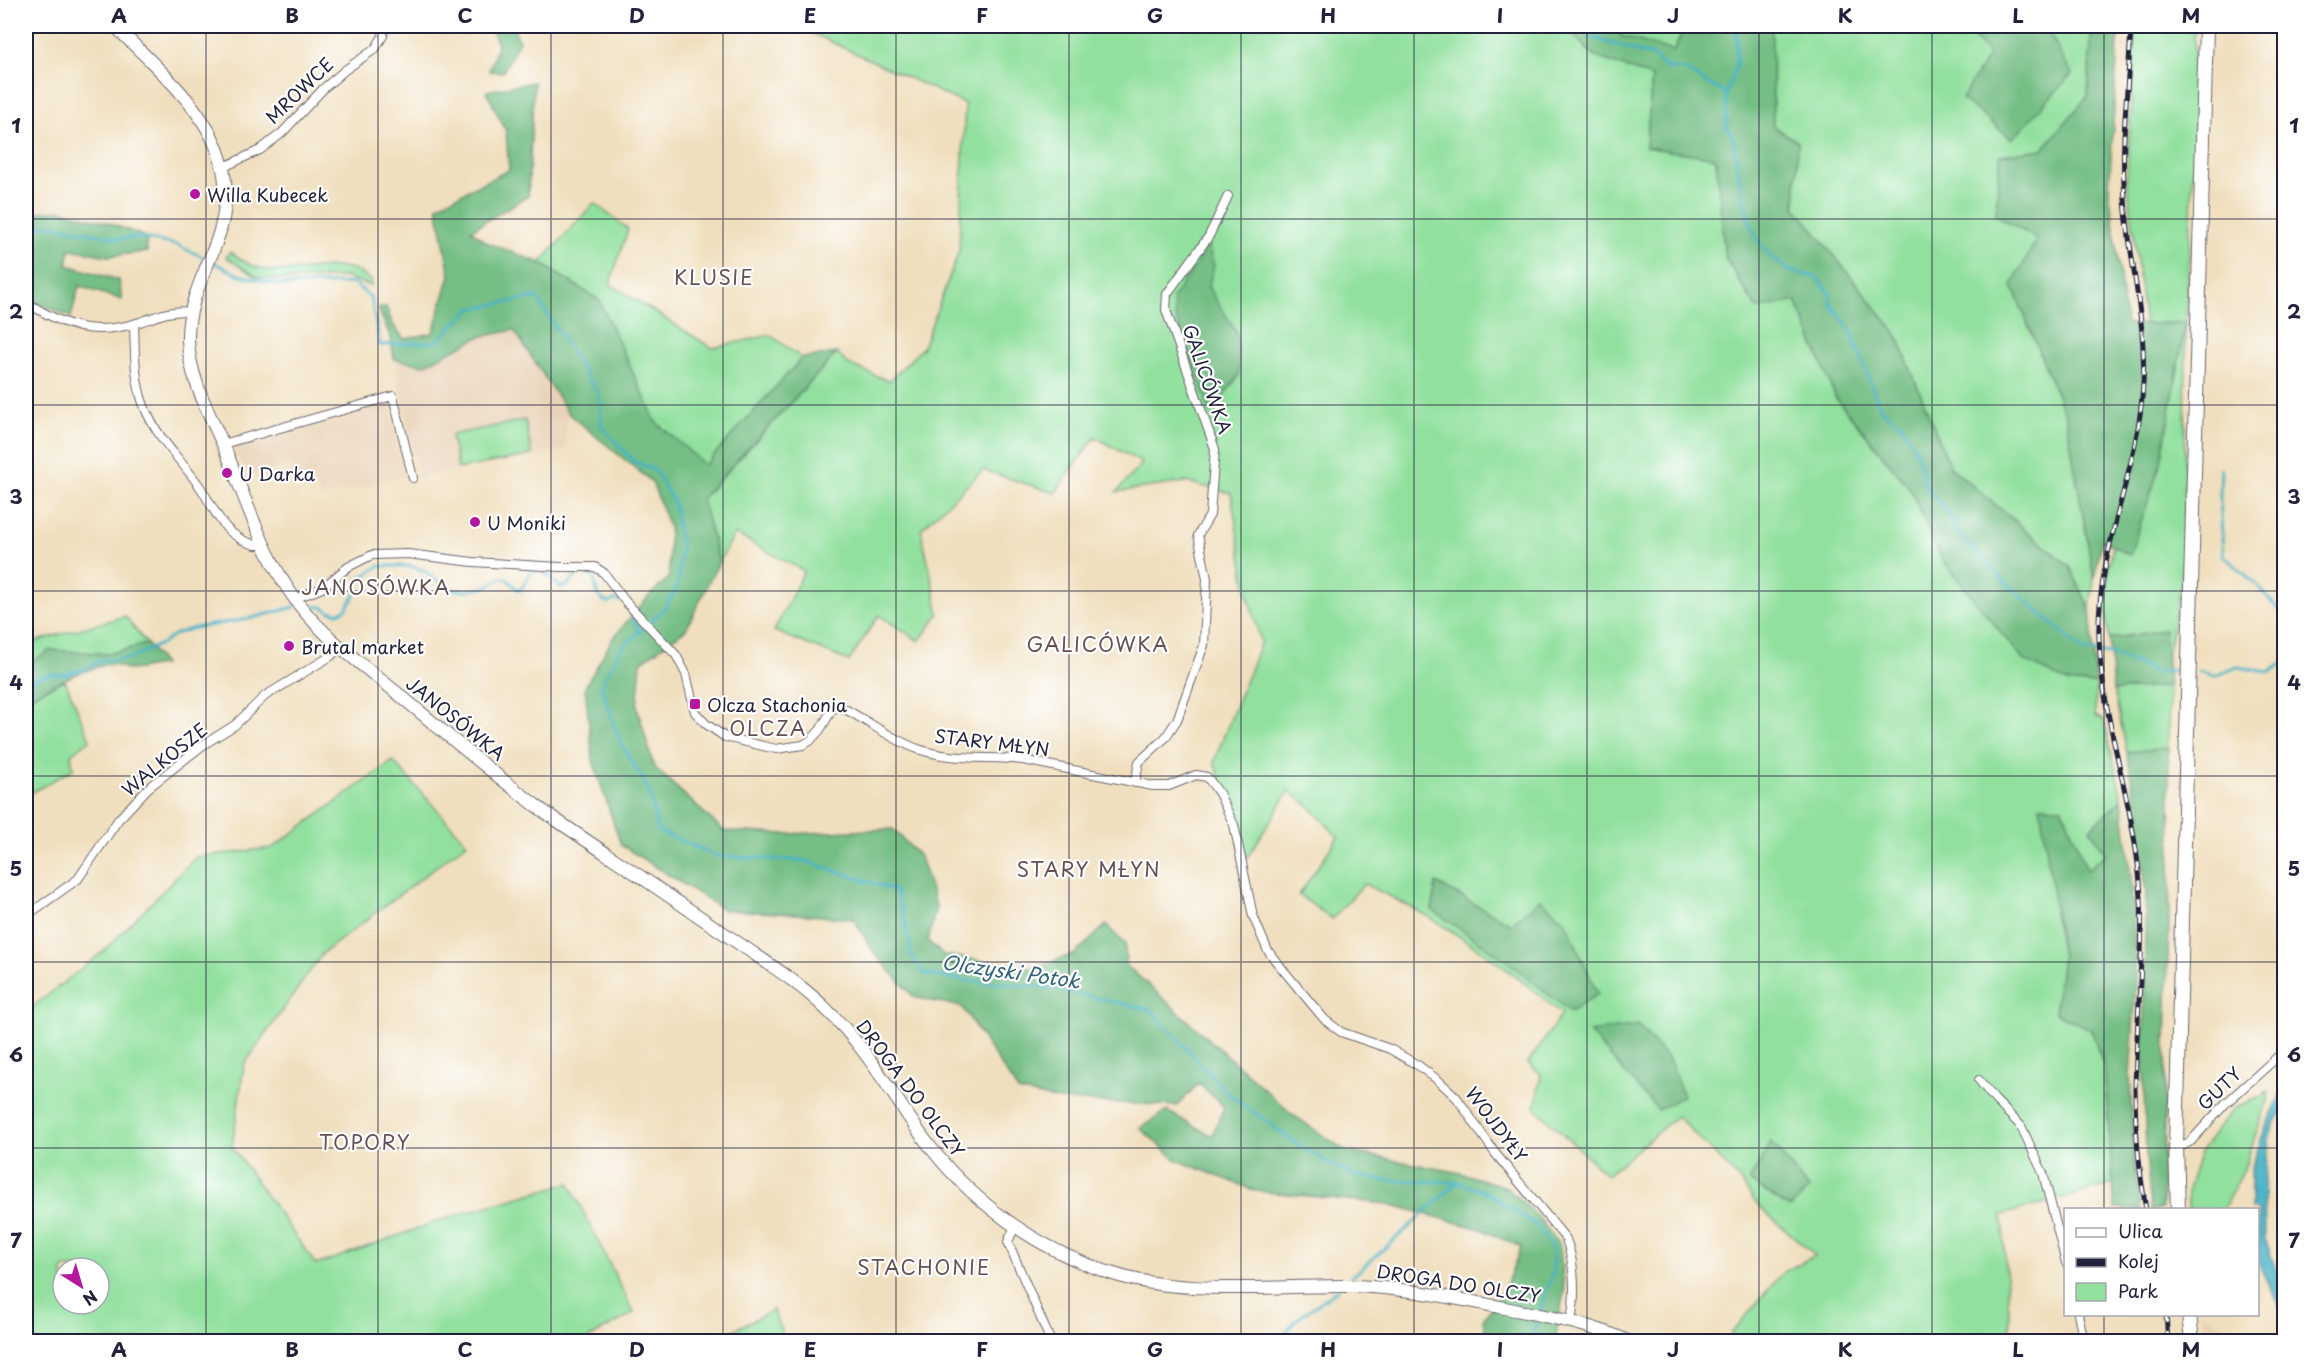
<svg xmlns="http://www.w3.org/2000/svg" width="2310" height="1367" viewBox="0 0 2310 1367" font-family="'Playpen Sans',sans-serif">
<rect width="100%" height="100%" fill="#fff"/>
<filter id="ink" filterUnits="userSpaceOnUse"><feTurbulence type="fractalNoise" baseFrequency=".0167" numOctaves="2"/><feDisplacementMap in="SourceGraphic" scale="12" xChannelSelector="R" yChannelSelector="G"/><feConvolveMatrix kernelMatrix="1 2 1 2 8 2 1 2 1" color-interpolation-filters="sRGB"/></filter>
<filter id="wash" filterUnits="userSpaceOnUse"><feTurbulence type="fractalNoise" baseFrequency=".008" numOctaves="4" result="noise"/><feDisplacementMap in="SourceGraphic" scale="24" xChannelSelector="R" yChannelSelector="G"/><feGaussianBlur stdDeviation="1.35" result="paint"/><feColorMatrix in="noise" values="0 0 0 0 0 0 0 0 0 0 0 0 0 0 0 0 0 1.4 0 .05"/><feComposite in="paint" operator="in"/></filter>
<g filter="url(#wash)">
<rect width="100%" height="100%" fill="#f0dfbe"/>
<path fill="#e9d3b8" d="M514 330 569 414 564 450 419 477 394 359 424 364 479 337Z
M389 404 404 476 322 497 310 479 296 483 289 464 248 478 232 447Z
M2202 1315H2208L2251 1341H2206Z"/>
<path fill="#91e09e" stroke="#5a816c" stroke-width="1.5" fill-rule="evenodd" d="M797 26H1565L1594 56 1652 77 1646 147 1716 157 1725 258 1757 309 1796 301 1836 398 1911 490 1941 558 2069 683 2096 684 2095 716 2104 720 2122 799 2090 829 2107 854 2087 870 2062 807 2054 914 2062 956 2055 1013 2091 1029 2104 1067 2113 1184 2002 1215 2011 1341H1738L1731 1334 1782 1273 1815 1255 1759 1207 1739 1179 1677 1116 1607 1175 1535 1108 1541 1074 1528 1063 1562 1014C1503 963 1436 916 1364 884L1332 919 1299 895 1338 837 1310 807 1289 791 1247 858 1214 761 1261 642 1247 592 1231 493 1185 482 1117 492 1142 463 1095 437 1055 493 983 470 921 529 939 614 919 641 879 615 849 661 774 631 804 571 735 534 719 562 702 499 837 353 848 364 889 381 923 347 959 251 965 104Z
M1612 26H1685L1674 51 1621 36Z
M1772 26H1964L1989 54 2049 32 2060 26H2092L2088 96 2043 149 2000 155 2038 239 2012 285 2066 417 2094 579 2090 609 2070 567 1950 467 1896 333 1795 207 1798 142 1773 126Z
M2135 26H2194L2195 136 2186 322 2185 464 2182 579 2166 661 2163 630 2109 639 2104 597 2113 545 2130 554 2161 462 2186 323 2145 325 2127 178Z
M594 203 628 229 610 284 712 348 770 335 802 358 705 466 656 422 599 300 540 263Z
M230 252C261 276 281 272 319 268 328 267 343 266 352 269 359 271 366 277 372 281L371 286 345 277 282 280 257 277 226 257Z
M525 420 532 455 458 469 451 435Z
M125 616 147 644 107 654 50 650 26 666V644Z
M65 680 90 740 71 754 73 769 26 796V706L29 697Z
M2169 686 2168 748 2127 752 2114 691Z
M393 761 467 843 322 954 244 1065 232 1147 316 1265 450 1217 569 1183 634 1313 582 1342 26 1341V1012L104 951 196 857 272 848ZM63 1268H99V1304H63Z
M2268 1091 2267 1102 2244 1169 2223 1209H2188V1189L2200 1152 2233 1109 2262 1096Z
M773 1310 785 1341H712Z"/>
<path fill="#74be85" stroke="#4b7060" stroke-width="1.5" d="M490 26H513L519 41 503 72 489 71 498 44Z
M1565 26H1612L1621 36 1674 51 1685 26H1772L1773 126 1798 142 1795 207 1896 333 1950 467 2070 567 2090 609 2096 684 2069 683 2023 660 1941 558 1911 490 1836 398 1796 301 1757 309 1725 257 1716 158 1646 147 1652 77 1594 56Z
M1964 26H2060L2049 32 2072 74 2012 139 1962 99 1989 54Z
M2092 26H2119L2109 189 2126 325 2186 322 2161 462 2130 555 2102 540 2094 579 2066 417 2012 285 2037 239 1996 215 2000 155 2043 149 2088 96Z
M534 82 528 196 471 230 486 242 540 263 599 300 656 422 705 465 802 358 837 353 702 498 719 562 686 629 641 662 637 707 654 767 724 831 786 834 893 829 920 857 936 906 928 941 943 955 1033 968 1075 954 1106 925 1125 944 1126 965 1292 1114 1346 1151 1461 1173 1506 1187 1538 1217 1560 1246 1564 1291 1555 1341H1487L1483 1320 1505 1288 1521 1247 1480 1229 1389 1204 1256 1191 1177 1160 1140 1128 1167 1111 1212 1136 1224 1107 1199 1083 1177 1106 1060 1100 1018 1091 962 1007 914 997 874 953 854 919 797 914 724 910 621 845 593 761 585 687 613 638 650 595 669 578V527L652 482 569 414 514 330 479 337 424 365 394 359 391 338 378 308 386 307 393 325 404 339 433 333 450 275 437 206 509 170 506 131 486 91Z
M60 210 109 223 146 237 147 252 108 256 70 249 67 265 119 280 122 300 79 286 71 317 26 298V214Z
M1208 246 1214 266 1208 287 1237 333 1239 375 1211 414 1175 315 1173 298Z
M2164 630 2169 686 2113 691 2109 639Z
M147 644 164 664 163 665C152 665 140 670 130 670 124 670 119 664 112 664 89 666 50 686 29 697L26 706V666L50 650 107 654Z
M2168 748 2171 835 2162 1209 2151 1210 2146 1154 2143 1047 2146 893 2139 829 2127 752Z
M2122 799 2132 889 2136 982 2130 1076 2134 1163 2141 1210 2115 1209 2104 1067 2091 1029 2055 1013 2062 956 2040 806 2062 807 2087 870 2106 854 2090 829Z
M1436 883 1511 924 1540 899 1565 921 1598 994 1570 1012 1508 962 1432 910Z
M1638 1025 1670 1061 1683 1096 1658 1110 1589 1032Z
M1771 1142 1809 1189 1790 1208 1749 1181Z"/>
<path fill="#48b3c5" stroke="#356a80" stroke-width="1.5" d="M2284 1087V1110L2274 1123 2269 1139 2264 1190 2265 1239 2284 1291V1315L2258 1263V1210L2251 1209V1168L2266 1126Z"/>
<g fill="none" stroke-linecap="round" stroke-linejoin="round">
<path stroke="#48b3c5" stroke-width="3" d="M1579 26 1590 37 1652 56 1667 68 1685 70 1726 94
M1737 26 1736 66 1726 94 1727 127 1733 138 1742 195 1749 220 1759 242 1771 257 1790 271 1816 277 1830 293 1831 304 1850 329 1881 410 1900 423 1916 450 1927 490 1943 505 1961 536 2002 579 2083 651 2112 654 2155 671 2180 670
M26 229 51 225 119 239 138 237 177 245 207 259
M213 262 239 275 280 285 354 283 371 298 380 345 436 342 471 309 536 297 599 395 602 427 633 461 656 471 674 504 681 547 678 584 666 607 620 650 601 686 621 744 648 788 658 831 717 856 806 861 896 891 907 930 912 957 924 974 960 980 1051 988 1151 1010 1225 1091 1304 1149 1352 1175 1382 1180 1456 1182 1488 1193 1537 1226 1554 1251 1553 1273 1539 1312
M2221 469 2220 495 2223 555 2257 585 2277 608 2284 613
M304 606 323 607 329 611 338 613 345 610 356 594 355 587 358 580 379 566H410L423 570 450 589 466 591 484 588 501 578H506L519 591 527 581 530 572 539 570 548 575 560 587 567 586 578 574 588 575 594 578C596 589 597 600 609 603L614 600 620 601
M631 613 639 633
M2198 671 2215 676 2237 667 2270 672 2284 662
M26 692 30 686V682L34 679 50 674 63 675 84 669 102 660H114L133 657 163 643 175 634 194 628 248 619 295 607
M1347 1281C1384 1249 1422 1217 1456 1183
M1281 1342C1291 1315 1318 1307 1338 1289
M1531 1342 1538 1319"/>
</g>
</g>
<g filter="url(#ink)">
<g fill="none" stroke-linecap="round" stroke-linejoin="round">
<defs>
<path id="street" d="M224 167 260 150 282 133 324 88 345 70 375 49 383 36 384 26
M26 302C65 327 94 337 140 322 157 316 173 309 190 312
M134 324C135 348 134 373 141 397 151 432 177 455 198 484 208 497 219 524 232 533 241 540 253 547 265 545
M223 444 393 396 413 478
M294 599 322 588 348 567 372 555 408 554 473 562 560 567H595L604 573 625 601 676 655 686 674 695 712 706 724 725 737 776 749 803 745 810 741 820 730 833 708 841 707C867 720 890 739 918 749 952 761 987 756 1023 760L1153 786H1169L1196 775 1207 777 1219 793 1234 825 1253 916 1267 949 1274 959 1325 1020 1341 1032 1390 1049 1419 1066 1439 1081 1457 1098 1495 1153 1566 1239C1575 1263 1576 1296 1571 1321
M1135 783 1139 762 1165 738 1177 720 1204 645 1207 579 1198 535 1210 515 1215 449 1166 310 1167 294 1209 236 1228 196
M26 916 78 879 118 820 148 788 203 745 235 725 265 696 331 656 340 647
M1979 1080 1995 1100 2021 1126 2043 1173 2066 1263
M2176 1145H2184L2191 1141 2225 1104 2284 1051
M1015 1226 1008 1242 1051 1342
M2078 1314 2084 1342"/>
<path id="secondary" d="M115 26C177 89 253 144 216 243 204 275 187 305 188 340 189 380 213 420 228 456 246 501 262 549 288 589 316 633 362 664 402 697 448 735 494 775 542 810 576 834 610 856 644 879 679 903 713 926 747 949 775 968 803 986 827 1010 866 1047 891 1093 922 1136 968 1200 1035 1248 1110 1273 1179 1296 1271 1286 1344 1286 1397 1286 1448 1297 1500 1307 1544 1316 1589 1323 1630 1342"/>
<path id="primary" d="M2178 1210 2176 1145 2206 26
M2189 1314 2192 1342"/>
</defs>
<use href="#street" stroke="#6a6469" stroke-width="10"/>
<use href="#secondary" stroke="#6a6469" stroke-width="14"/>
<use href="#primary" stroke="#6a6469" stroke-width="16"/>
<use href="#street" stroke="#fff" stroke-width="8"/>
<use href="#secondary" stroke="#fff" stroke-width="12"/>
<use href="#primary" stroke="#fff" stroke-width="14"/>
<defs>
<path id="rail" d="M2131 26C2129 84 2120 141 2125 199 2129 261 2147 322 2143 384 2139 471 2096 550 2099 638 2102 726 2137 809 2141 898 2144 962 2136 1026 2135 1090 2135 1130 2139 1170 2146 1210
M2166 1314 2168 1342"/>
</defs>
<use href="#rail" stroke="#22223b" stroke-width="5"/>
<use href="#rail" stroke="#fff" stroke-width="3" stroke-dasharray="9" stroke-linecap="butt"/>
</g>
</g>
<path fill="none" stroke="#22223b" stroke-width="1.5" stroke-opacity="0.55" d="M206 26V1342M378 26V1342M551 26V1342M723 26V1342M896 26V1342M1069 26V1342M1241 26V1342M1414 26V1342M1587 26V1342M1759 26V1342M1932 26V1342M2104 26V1210M26 219H2284M26 405H2284M26 591H2284M26 776H2284M26 962H2284M26 1148H2284M2104 1314V1342"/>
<g fill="#b5179e" stroke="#fff" stroke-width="2">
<circle cx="195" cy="194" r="6"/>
<circle cx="227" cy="473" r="6"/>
<circle cx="475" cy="522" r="6"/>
<circle cx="289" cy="646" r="6"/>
<rect x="689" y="698" width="12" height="12" rx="3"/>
</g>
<g text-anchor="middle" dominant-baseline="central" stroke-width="4.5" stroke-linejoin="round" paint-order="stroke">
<g font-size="18" fill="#22223b" stroke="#fff">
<text transform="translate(299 90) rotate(-44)">MROWCE</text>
<text transform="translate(1208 379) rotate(71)">GALICÓWKA</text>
<text transform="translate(456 718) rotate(39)">JANOSÓWKA</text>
<text transform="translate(992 742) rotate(7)">STARY MŁYN</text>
<text transform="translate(164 759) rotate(-39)">WALKOSZE</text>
<text transform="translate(911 1088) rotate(53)">DROGA DO OLCZY</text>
<text transform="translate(2219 1088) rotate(-44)">GUTY</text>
<text transform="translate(1497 1124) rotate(53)">WOJDYŁY</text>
<text transform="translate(1459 1283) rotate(9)">DROGA DO OLCZY</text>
</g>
<g font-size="18" fill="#22223b" stroke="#fff" text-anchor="start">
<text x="207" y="194">Willa Kubecek</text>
<text x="239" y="473">U Darka</text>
<text x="487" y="522">U Moniki</text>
<text x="301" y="646">Brutal market</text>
<text x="707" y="704">Olcza Stachonia</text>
</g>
<g font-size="20" letter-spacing="1.5" fill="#675051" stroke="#fff">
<text x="714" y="277">KLUSIE</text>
<text x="376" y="587">JANOSÓWKA</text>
<text x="1098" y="644">GALICÓWKA</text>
<text x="768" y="728">OLCZA</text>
<text x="1089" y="869">STARY MŁYN</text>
<text x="365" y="1142">TOPORY</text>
<text x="924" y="1267">STACHONIE</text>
</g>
<g font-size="20" font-style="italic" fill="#336379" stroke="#fff">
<text transform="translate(1011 971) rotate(8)">Olczyski Potok</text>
</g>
</g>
<rect width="2310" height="1367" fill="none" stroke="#fff" stroke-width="66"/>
<rect x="2064" y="1208" width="195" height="108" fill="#ffffff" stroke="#a7a7b1" stroke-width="1.5"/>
<rect x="2076" y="1228" width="30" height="9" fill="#ffffff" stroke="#a7a7b1" stroke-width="1.5"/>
<text x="2118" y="1238" font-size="18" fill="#22223b">Ulica</text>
<rect x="2076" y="1258" width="30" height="9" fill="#22223b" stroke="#a7a7b1" stroke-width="1.5"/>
<text x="2118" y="1268" font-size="18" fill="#22223b">Kolej</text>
<rect x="2076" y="1283" width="30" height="18" fill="#91e09e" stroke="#a7a7b1" stroke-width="1.5"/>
<text x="2118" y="1298" font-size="18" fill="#22223b">Park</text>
<g transform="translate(81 1286) rotate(143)"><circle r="28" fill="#ffffff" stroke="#a7a7b1" stroke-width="1.5"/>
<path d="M0-4.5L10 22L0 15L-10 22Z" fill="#b5179e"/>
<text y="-9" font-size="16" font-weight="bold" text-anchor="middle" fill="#22223b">N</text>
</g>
<rect x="33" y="33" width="2244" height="1301" fill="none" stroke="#22223b" stroke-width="2"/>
<g font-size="20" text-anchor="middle" font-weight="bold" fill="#22223b">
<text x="119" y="23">A</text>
<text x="292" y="23">B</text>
<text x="465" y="23">C</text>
<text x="637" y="23">D</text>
<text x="810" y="23">E</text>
<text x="982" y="23">F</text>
<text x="1155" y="23">G</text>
<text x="1328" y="23">H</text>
<text x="1500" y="23">I</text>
<text x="1673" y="23">J</text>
<text x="1845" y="23">K</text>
<text x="2018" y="23">L</text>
<text x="2191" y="23">M</text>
<text x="16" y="133">1</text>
<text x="2294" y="133">1</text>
<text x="16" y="319">2</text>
<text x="2294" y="319">2</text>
<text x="16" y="504">3</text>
<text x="2294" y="504">3</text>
<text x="16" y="690">4</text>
<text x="2294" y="690">4</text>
<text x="16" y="876">5</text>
<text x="2294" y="876">5</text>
<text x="16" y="1062">6</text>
<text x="2294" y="1062">6</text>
<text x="16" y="1248">7</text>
<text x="2294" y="1248">7</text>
<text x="119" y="1357">A</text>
<text x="292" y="1357">B</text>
<text x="465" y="1357">C</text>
<text x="637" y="1357">D</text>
<text x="810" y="1357">E</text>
<text x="982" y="1357">F</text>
<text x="1155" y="1357">G</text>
<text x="1328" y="1357">H</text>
<text x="1500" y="1357">I</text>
<text x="1673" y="1357">J</text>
<text x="1845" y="1357">K</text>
<text x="2018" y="1357">L</text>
<text x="2191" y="1357">M</text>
</g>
</svg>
